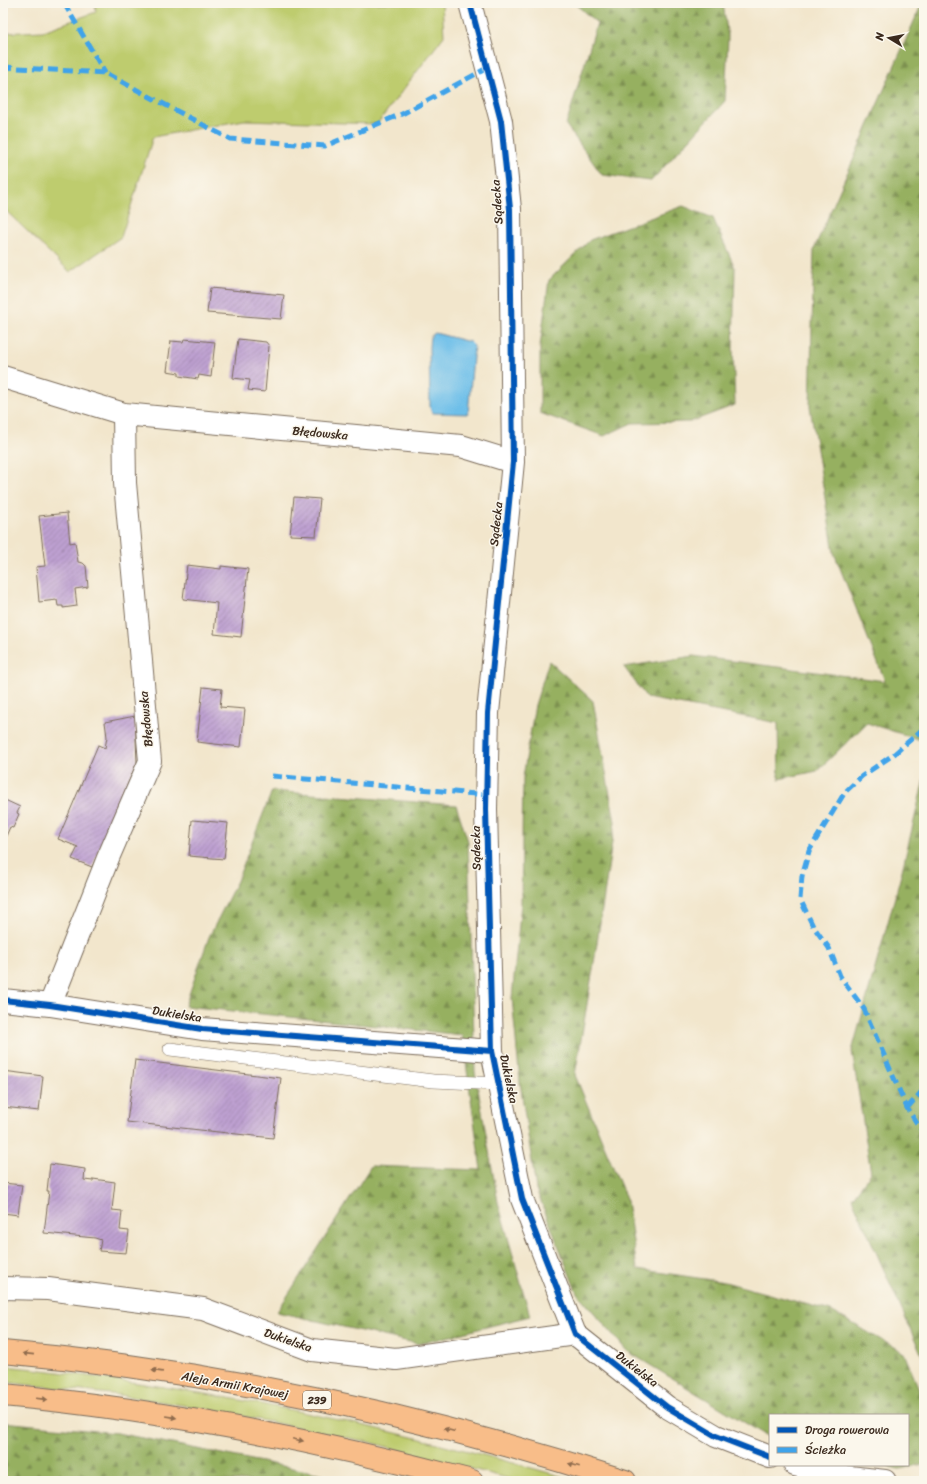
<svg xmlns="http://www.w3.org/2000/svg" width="927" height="1484" viewBox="0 0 927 1484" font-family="Sriracha,sans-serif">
<defs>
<pattern id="forest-firs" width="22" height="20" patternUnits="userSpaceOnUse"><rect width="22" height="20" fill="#96b061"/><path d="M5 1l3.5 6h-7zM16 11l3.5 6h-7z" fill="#7c8f4f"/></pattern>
<pattern id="building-hatch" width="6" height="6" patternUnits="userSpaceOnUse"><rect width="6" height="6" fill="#bea0d1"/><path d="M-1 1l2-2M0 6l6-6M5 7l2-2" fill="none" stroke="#9c83a9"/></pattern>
</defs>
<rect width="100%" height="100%" fill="#fbf7ec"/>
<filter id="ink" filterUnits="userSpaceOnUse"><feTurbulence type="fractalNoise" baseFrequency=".025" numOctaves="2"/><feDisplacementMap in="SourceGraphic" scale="8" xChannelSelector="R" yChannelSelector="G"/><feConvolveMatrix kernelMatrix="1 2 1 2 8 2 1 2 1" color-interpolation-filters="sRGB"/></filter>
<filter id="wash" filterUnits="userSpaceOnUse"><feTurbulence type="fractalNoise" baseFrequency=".012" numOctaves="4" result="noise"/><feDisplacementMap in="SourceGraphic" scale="16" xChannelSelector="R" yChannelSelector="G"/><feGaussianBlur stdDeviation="0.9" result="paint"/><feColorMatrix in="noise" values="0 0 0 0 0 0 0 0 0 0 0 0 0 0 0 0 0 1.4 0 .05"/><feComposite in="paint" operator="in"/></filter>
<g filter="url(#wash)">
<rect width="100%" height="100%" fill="#f2e6cc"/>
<path fill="#becc6e" stroke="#7c7b46" d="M95 3H442L444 36 377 124 244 120 153 137 121 237 70 272 3 208V33L43 31 96 12Z
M3 1366C41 1369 79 1375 117 1380 273 1402 426 1437 577 1481H518L369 1442 207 1409 120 1395 3 1382Z"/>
<path fill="url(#forest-firs)" stroke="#686d40" d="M574 3H723L728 38 725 101 651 181 602 175 566 125 597 23Z
M922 3H924V741L867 723 817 771 779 779 778 723 647 698 624 667 693 656 885 681 834 553 810 407 814 249Z
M683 206 713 218 735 268 733 348 735 405 690 422 632 423 604 436 540 413V346L549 280 590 240Z
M549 661 593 701 615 822 594 963 575 1075 627 1201 637 1269 725 1282 831 1311 904 1353 924 1401V1464L899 1469 882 1465H908V1415H770V1438L627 1351 577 1293 536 1189 520 1082 512 998 521 903 523 777 535 705Z
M924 779V1360L852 1198 871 1173 852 1051 900 879Z
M272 791 456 805 468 841 475 1072 498 1202 530 1316 419 1344 277 1312 371 1166 481 1170 462 1035 185 1006 209 937 237 881Z
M3 1422 117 1433 332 1476 338 1481H3Z"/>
<path fill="#6ebfe9" stroke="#547484" d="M435 333 470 342 474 346 468 414 432 413 430 407 429 347 430 337Z"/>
<g id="blocks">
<path fill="url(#building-hatch)" d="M210 288 284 295 281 319 207 313Z
M184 339 215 342 211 377 199 375 198 379 179 376V373L167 371 171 341 183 342Z
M238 339 266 342 269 346 265 392 248 390 250 380 233 378Z
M294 497 320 499 316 536 290 535Z
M67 513 70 543 75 542 78 562 83 563 86 566 88 587 75 589 77 606 63 608V606H58L57 600 39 602 36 567 45 566 39 516Z
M187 565 221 569V566L248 569 241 637 214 634 217 603 183 599Z
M203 687 222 689 220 707 245 709 241 747 197 742Z
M135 716 137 762 92 867 72 859 78 847 58 839 98 745 105 748 107 737 105 722Z
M5 800 20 807 17 813 19 814 13 828 10 827 3 843V801Z
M192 820 228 823 224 859 189 856Z
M135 1060 281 1078 273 1138 127 1122Z
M3 1071 43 1076 39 1111 3 1107Z
M50 1164 85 1169 84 1180 93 1181V1179L115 1182 112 1210 122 1211 120 1230 129 1231 126 1253 99 1251 101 1240 95 1238 44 1233 49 1191H47Z
M3 1183 22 1185 18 1215 3 1213Z"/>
</g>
</g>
<g filter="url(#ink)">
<use href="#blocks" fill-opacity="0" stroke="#7b6c5b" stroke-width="1"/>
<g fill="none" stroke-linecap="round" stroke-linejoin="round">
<defs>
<path id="service" d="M170 1049 433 1081 499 1084"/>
<path id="minor" d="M470 3 501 121 510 209 513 462 488 713 486 809 492 1051
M3 377 124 414 461 446 513 462
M3 1000 50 1005 202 1029 492 1051 522 1199 575 1334 667 1407 716 1436 770 1457
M50 1005 108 858 150 761 125 483 124 414
M3 1288 48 1289 203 1309 312 1350 396 1359 575 1334
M795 1465 840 1476 885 1481"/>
<path id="primary" d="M3 1352C213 1370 424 1416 625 1481
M3 1395C161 1409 318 1441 472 1481"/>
</defs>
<use href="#service" stroke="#7b6c5b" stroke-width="14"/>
<use href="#minor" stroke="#7b6c5b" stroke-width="24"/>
<use href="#primary" stroke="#7b6c5b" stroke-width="24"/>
<use href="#service" stroke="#fff" stroke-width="13"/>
<use href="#minor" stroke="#fff" stroke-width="22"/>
<use href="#primary" stroke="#f8bd89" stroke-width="22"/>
<path stroke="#3fa3ea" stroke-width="5" stroke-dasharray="10 5" stroke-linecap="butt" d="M64 3 105 73
M3 67 105 73 230 139 325 146 404 113 487 68
M924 728 893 755 862 776 845 792 809 851 802 876 800 899 813 926 829 948 840 976 864 1009 907 1108 924 1134
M272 776 487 795
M907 1108 924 1089"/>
<defs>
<path id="cycleway" d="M470 3 501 121 510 209 513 462 488 713 486 809 492 1051
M3 1000 50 1005 202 1029 492 1051 522 1199 575 1334 667 1407 716 1436 770 1457"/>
</defs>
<use href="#cycleway" stroke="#fbf7ec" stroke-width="8"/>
<use href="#cycleway" stroke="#0057b8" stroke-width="6"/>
</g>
<defs><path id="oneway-solid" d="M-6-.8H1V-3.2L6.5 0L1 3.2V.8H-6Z"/></defs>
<g fill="#906c4e">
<use href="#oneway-solid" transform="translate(28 1354) rotate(-174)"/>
<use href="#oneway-solid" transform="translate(157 1371) rotate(-172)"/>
<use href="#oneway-solid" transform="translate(42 1399) rotate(7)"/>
<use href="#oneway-solid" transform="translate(171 1417) rotate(9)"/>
<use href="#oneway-solid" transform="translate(449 1430) rotate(-165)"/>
<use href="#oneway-solid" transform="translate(298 1440) rotate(12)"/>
<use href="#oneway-solid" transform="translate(574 1465) rotate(-164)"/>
</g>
</g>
<g text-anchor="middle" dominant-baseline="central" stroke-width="3" stroke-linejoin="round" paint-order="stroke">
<rect fill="#fbf7ec" stroke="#75685c" stroke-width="1" x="303" y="1391" width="28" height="18" rx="3"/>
<g font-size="11" font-weight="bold" fill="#3b2a1e">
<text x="317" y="1400">239</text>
</g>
<g font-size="12" fill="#3b2a1e" stroke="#fbf7ec">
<text transform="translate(497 202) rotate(-94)">Sądecka</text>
<text transform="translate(320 433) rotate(5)">Błędowska</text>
<text transform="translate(496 524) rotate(-84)">Sądecka</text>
<text transform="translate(146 719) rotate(-95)">Błędowska</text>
<text transform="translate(476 848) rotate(-91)">Sądecka</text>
<text transform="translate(177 1014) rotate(9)">Dukielska</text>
<text transform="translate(509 1079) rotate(78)">Dukielska</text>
<text transform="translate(288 1340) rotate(19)">Dukielska</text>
<text transform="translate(637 1369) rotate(38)">Dukielska</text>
<text transform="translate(235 1385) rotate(10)">Aleja Armii Krajowej</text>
</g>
</g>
<rect width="927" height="1484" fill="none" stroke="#fbf7ec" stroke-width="16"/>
<rect x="769" y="1414" width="140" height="52" fill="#fbf7ec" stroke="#aea59a"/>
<rect x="777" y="1427" width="20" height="6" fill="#0057b8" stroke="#aea59a"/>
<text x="805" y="1434" font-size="12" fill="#3b2a1e">Droga rowerowa</text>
<rect x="777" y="1447" width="20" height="6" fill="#3fa3ea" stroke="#aea59a"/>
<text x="805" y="1454" font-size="12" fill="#3b2a1e">Ścieżka</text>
<g transform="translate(889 38) rotate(280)" stroke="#fbf7ec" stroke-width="3" paint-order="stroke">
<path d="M0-3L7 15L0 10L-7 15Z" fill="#3b2a1e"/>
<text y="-6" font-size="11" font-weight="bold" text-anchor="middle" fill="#3b2a1e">N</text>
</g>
</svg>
